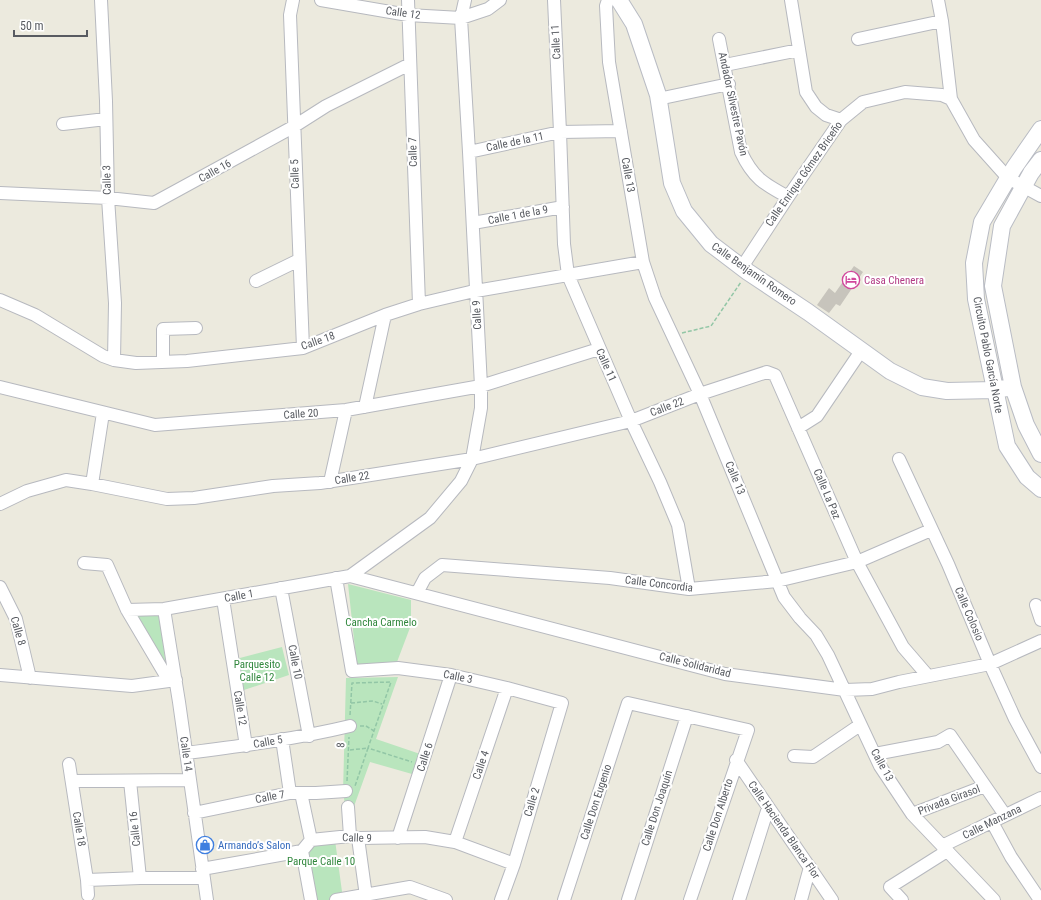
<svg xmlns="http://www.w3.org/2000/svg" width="1041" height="900" viewBox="0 0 1041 900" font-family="'Roboto Condensed',sans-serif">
<rect width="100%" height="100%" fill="#eceade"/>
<path fill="#b9e5bd" d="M348 584 411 600V625L397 662 357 667Z
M133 614H161L166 670Z
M282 647 289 675 241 691 236 659Z
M398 677 376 739 426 756 419 776 370 762 348 823 343 792 346 678Z
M335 840 343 899 336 900H311L302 846Z"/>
<path fill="#c7c4bc" d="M854 266 863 272 840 306 836 304 829 313 817 305 829 288 835 293Z"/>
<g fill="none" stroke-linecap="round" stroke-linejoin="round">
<defs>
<path id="street" d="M101 0 106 101 108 198 115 303 114 360
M293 0 290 15 303 348
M321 0 408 15 461 18 488 9 500 0
M408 0 419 304
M554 0 560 132 564 244 568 275 631 421 660 482 678 525 689 589
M608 0 606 6 609 62 643 262 655 298 700 394 784 597 800 618 816 635 828 655 880 766 912 814 994 900
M791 0 806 92 816 107 826 115 841 120
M938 0 942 21 951 99 974 140 1008 178 1041 196
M719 39 741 152C753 178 764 184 788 197
M858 39 942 21
M725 65 799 50
M658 99 729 84
M63 124 106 119
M469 152 560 132 621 131
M0 193 108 198 154 203 293 127 326 106 410 64
M473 223 563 207
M742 267 788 197 841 120 863 102 905 92 942 95 951 99
M256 281 299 260
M0 300 35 315 103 356 114 360 136 363 187 361 303 348 385 315 419 304 470 292 643 262
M163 362V329L196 328
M0 387 155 425 346 410 481 386 599 349
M365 407 385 315
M798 428 817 416 861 351
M899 459 948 564 990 664 1015 719 1041 767
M330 482 346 410
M92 484 103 413
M0 504 27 491 66 480 92 484 167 499 194 498 273 486 320 483 472 459 631 421 700 394 767 372 775 375 857 562 903 647 928 676
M84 563 107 565 127 610 169 681
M350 576 430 518 461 481 472 459 481 408V386L469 152 461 18 465 0
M336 578 352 671 398 668 451 675 507 688 562 703 514 864 501 900
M0 587 16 619 30 678
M281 588 309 736
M417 593 425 578 442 565 610 578 689 589 777 581 857 562 931 530
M223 599 246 746
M1036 605 1041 620
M164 609 179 702 207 900
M127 610 164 609 350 576 725 674 845 690 872 689 899 682 990 664 1041 641
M0 675 132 686 176 680
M282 739 290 793
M186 753C241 746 296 739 350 726
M875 754 938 742 950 735 1005 815
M794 756 813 757 860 725
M736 760 832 900
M69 764 87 880 88 895
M72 781 190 780
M130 781 140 878
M301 793 311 840
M348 807 350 836
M194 813 290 793H316L346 791
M912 814 985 786
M992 822 1011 857 1040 900
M358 838 366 896
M398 838 451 675
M455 842 507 688
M942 846 1041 798
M302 851 311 900
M202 869 302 851 311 840 350 836 358 838 425 837 455 842 514 864
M87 880 140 878H204
M336 900 410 887 446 900
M564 900 628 703 748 730 690 900
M628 900 687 716
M739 900 768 808
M801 900 810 867
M902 900 890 887 947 851"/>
<path id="secondary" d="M619 0 634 24 658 95 672 183 684 211 711 244 748 272 808 312 890 371 922 387 947 391 994 390 1013 387
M1041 129 1014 168 982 222 974 263 976 299 1007 446 1027 477 1041 489
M1041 160 1031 173 1002 226 993 286 1013 387 1026 425 1041 454"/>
</defs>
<use href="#street" stroke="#b7b9bf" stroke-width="14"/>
<use href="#secondary" stroke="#b9bcc4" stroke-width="18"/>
<path stroke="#92c6a6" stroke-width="1.5" stroke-dasharray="4 2" stroke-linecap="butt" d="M682 333 711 326 741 282
M351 703 373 701 382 704
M350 715 352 683 391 682 368 748 412 762
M360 726H366L374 731
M350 750 368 748 355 786
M347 781 349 737"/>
<use href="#street" stroke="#fff" stroke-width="12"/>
<use href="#secondary" stroke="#fff" stroke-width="16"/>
</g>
<defs>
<symbol id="hotel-ring" viewBox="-11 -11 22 22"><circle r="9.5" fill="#fff" stroke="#d1479c" stroke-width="1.5"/><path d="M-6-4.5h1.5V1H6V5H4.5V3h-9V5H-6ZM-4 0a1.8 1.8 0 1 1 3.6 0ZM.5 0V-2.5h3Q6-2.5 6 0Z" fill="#d1479c"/></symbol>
<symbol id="shop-ring" viewBox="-11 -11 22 22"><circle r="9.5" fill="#fff" stroke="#3f7fe0" stroke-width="1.5"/><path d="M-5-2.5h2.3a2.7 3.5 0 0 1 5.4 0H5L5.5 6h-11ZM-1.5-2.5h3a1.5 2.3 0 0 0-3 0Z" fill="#3f7fe0"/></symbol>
</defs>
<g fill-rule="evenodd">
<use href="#hotel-ring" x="841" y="270" width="20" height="20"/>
<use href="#shop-ring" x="195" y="835" width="20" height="20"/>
</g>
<g text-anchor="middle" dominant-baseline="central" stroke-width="4" stroke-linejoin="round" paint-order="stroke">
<g font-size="11" fill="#585b61" stroke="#fff">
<text transform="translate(403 13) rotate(8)">Calle 12</text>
<text transform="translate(556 42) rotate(-93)">Calle 11</text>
<text transform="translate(733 104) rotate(78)">Andador Silvestre Pavón</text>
<text transform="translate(515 142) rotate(-12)">Calle de la 11</text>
<text transform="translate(413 152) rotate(-92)">Calle 7</text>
<text transform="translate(215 171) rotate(-29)">Calle 16</text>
<text transform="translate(295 174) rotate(-92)">Calle 5</text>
<text transform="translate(804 174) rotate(-55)">Calle Enrique Gómez Briceño</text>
<text transform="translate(628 175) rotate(80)">Calle 13</text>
<text transform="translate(107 180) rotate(-91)">Calle 3</text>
<text transform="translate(518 215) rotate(-11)">Calle 1 de la 9</text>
<text transform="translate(754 274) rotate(35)">Calle Benjamín Romero</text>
<text transform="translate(477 315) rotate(-93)">Calle 9</text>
<text transform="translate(318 341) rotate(-19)">Calle 18</text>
<text transform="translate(988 355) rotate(79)">Circuito Pablo García Norte</text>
<text transform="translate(606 365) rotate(66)">Calle 11</text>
<text transform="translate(667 407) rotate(-21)">Calle 22</text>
<text transform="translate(301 414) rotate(-4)">Calle 20</text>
<text transform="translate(352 478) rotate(-9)">Calle 22</text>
<text transform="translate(735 478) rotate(67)">Calle 13</text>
<text transform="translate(827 494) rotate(67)">Calle La Paz</text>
<text transform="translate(659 584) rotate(7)">Calle Concordia</text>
<text transform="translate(239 596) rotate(-10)">Calle 1</text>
<text transform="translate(969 614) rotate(67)">Calle Colosio</text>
<text transform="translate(18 631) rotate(74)">Calle 8</text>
<text transform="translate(295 662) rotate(79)">Calle 10</text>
<text transform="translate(695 665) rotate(14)">Calle Solidaridad</text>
<text transform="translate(458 677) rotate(11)">Calle 3</text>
<text transform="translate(240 708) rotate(81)">Calle 12</text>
<text transform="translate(268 742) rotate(-10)">Calle 5</text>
<text transform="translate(341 745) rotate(-87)">8</text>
<text transform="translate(186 754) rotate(82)">Calle 14</text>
<text transform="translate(425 757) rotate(-72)">Calle 6</text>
<text transform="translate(481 765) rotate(-71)">Calle 4</text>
<text transform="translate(882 765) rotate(61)">Calle 13</text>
<text transform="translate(270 797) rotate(-11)">Calle 7</text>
<text transform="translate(949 800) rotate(-21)">Privada Girasol</text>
<text transform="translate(532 802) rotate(-73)">Calle 2</text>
<text transform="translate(596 802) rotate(-72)">Calle Don Eugenio</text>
<text transform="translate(657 808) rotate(-72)">Calle Don Joaquín</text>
<text transform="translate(718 815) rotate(-72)">Calle Don Alberto</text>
<text transform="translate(992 822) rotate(-26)">Calle Manzana</text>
<text transform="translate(79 829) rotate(81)">Calle 18</text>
<text transform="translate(135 829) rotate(-96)">Calle 16</text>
<text transform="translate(784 830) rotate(55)">Calle Hacienda Blanca Flor</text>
<text transform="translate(357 838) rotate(2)">Calle 9</text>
</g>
<g font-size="11" fill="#b23c85" stroke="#fff" text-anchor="start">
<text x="864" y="280">Casa Chenera</text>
</g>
<g font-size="11" fill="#31873d" stroke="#fff">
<text x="381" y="622">Cancha Carmelo</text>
<text x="257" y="664">Parquesito<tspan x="257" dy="13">Calle 12</tspan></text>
<text x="321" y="861">Parque Calle 10</text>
</g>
<g font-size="11" fill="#366cbe" stroke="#fff" text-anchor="start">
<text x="218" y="845">Armando’s Salon</text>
</g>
</g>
<path d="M14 30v6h73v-6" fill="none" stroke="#585b61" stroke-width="2"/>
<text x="20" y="30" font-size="12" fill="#585b61" stroke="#ffffff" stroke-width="3" paint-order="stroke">50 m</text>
</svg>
